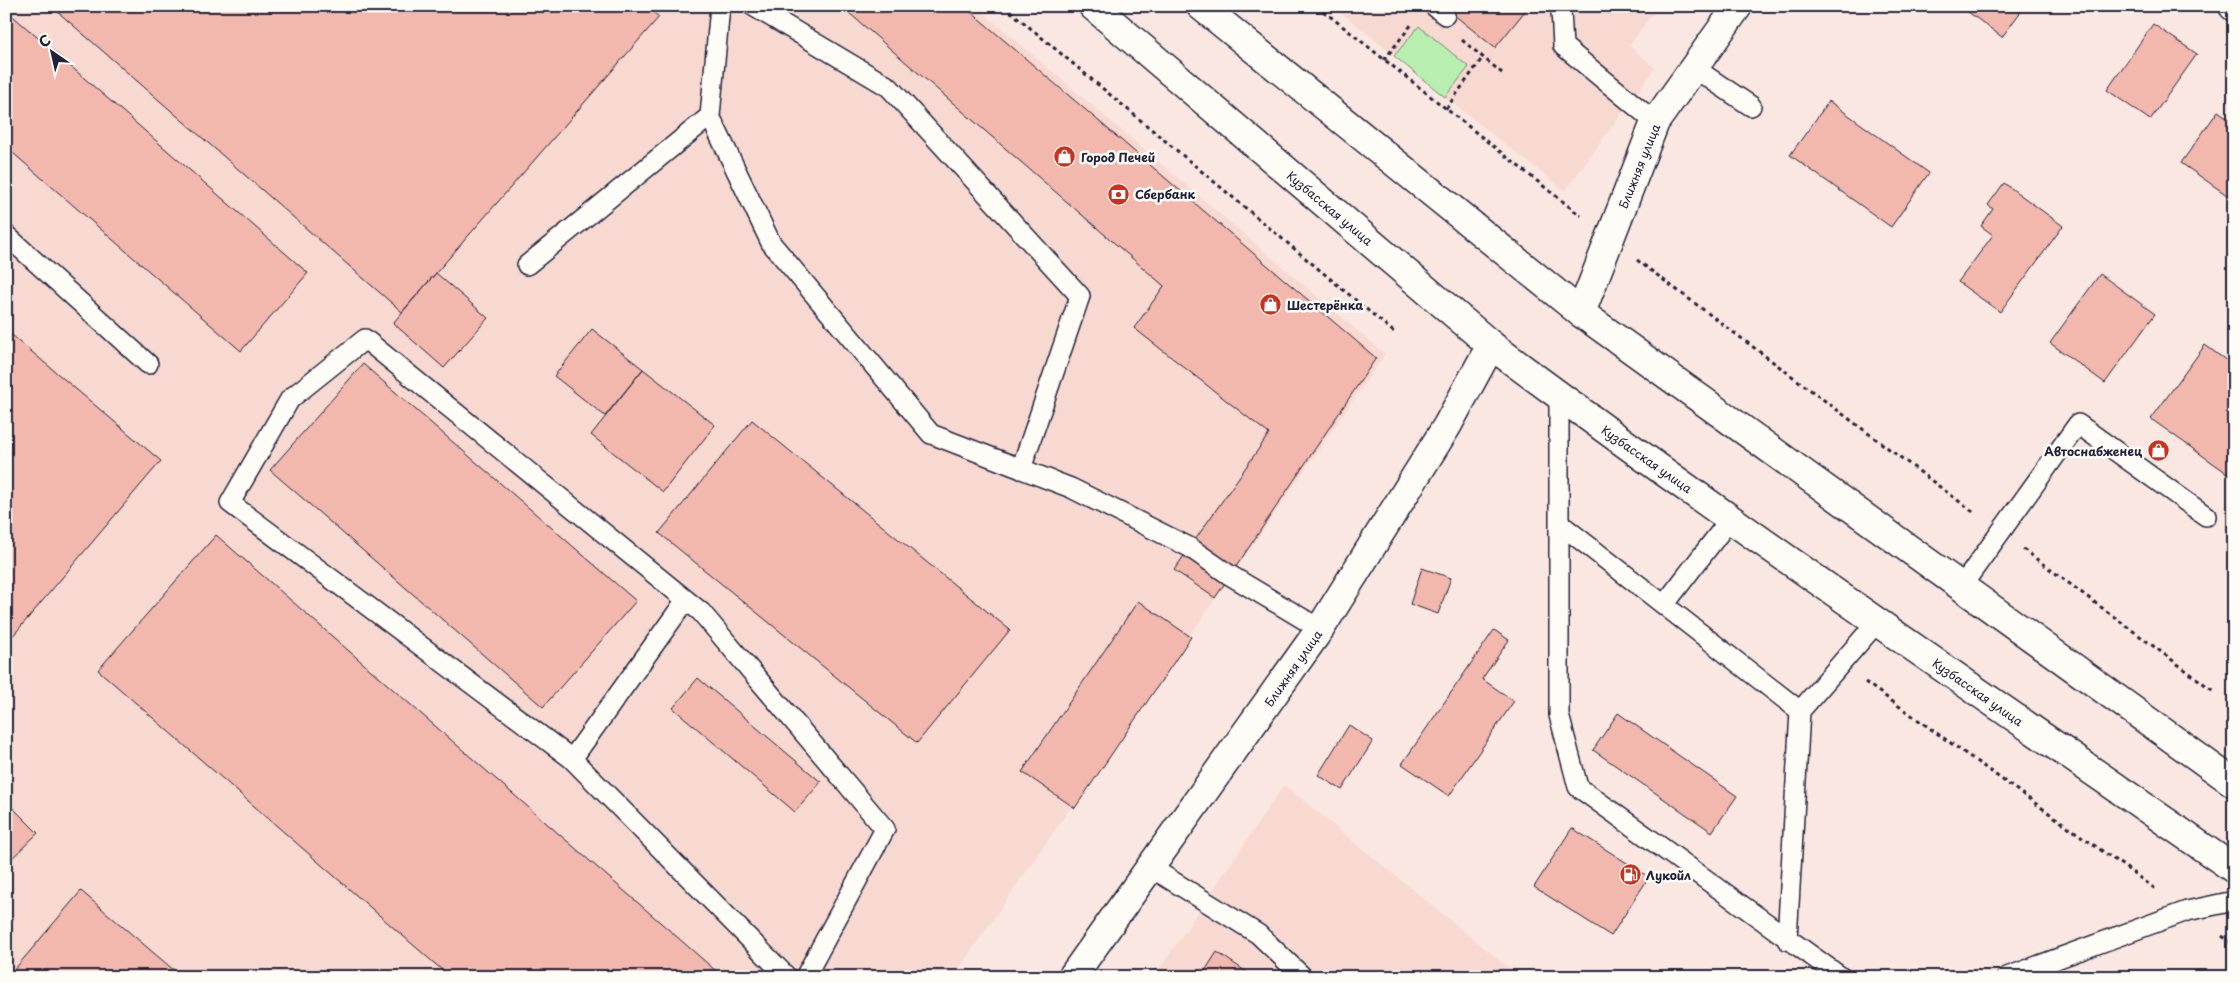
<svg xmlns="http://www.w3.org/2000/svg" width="2240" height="983" viewBox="0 0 2240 983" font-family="'Playpen Sans',sans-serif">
<rect width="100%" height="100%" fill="#fae7e1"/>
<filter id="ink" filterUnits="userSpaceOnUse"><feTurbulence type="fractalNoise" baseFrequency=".02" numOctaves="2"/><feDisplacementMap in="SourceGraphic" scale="10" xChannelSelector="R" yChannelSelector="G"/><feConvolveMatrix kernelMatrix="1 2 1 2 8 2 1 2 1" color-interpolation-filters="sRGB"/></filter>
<g filter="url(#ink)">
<path fill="#f8d9d1" d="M6 6H975L1385 354 953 977H6Z
M1333 6H1659L1629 45 1655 68 1565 191 1455 105Z
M1284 785 1520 977H1154Z"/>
<path fill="#b8eeb0" stroke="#6d8876" d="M1419 26 1469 67 1445 97 1394 56Z"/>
<path fill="#f2b7ad" stroke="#22223b" d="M51 6H646L659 17 402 312Z
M841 6H964L1376 358 1215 598 1174 570 1269 434 1134 328 1164 286Z
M1443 6H1529L1495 48Z
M1960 6H2025L2002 37Z
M6 10 308 273 241 351 6 147Z
M2153 24 2197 54 2150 120 2107 90Z
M1829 101 1929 173 1891 227 1790 155Z
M2218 111 2234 122V200L2181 163Z
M2004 183 2063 226 2000 312 1958 282 1993 235 1981 226 1993 209 1988 205Z
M436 273 488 318 444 368 393 323Z
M2100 274 2155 314 2105 383 2050 343Z
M592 329 643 369 605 416 554 376Z
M6 330 161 461 6 644Z
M2205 345 2234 366V478L2151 419Z
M363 364 636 601 543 707 270 470Z
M643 369 715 425 663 492 591 435Z
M752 420 1010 630 917 743 659 533Z
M216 535 723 977H450L98 670Z
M1422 568 1451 578 1438 614 1410 604Z
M1138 601 1191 637 1075 808 1022 772Z
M1494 630 1509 640 1482 679 1514 701 1449 796 1402 764Z
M698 678 821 782 795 812 673 708Z
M1618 713 1737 796 1712 832 1593 750Z
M1349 725 1373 741 1342 790 1318 775Z
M6 801 38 833 6 864Z
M1572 828 1649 877 1611 936 1534 887Z
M81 891 182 977H8Z
M1217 952 1254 977H1201Z"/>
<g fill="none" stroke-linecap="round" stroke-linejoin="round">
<defs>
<path id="lane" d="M720 6 710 116 771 243 931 434 1071 488 1189 547 1228 574 1320 629
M753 6 889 87 1080 296 1021 469
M1434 6 1445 15
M1558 6 1561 10 1563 46 1655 122
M1694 68 1751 106
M6 235 148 364
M527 265 710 116
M1559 396V715L1578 787 1841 977
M1559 523 1800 711
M1961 587 2078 424 2206 516
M1664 605 1731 518
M572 759 686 600
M1150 867 1258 934 1303 977
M1787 940 1800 711 1877 622
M787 977 572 759 230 503 290 399 365 339 701 612 885 829 805 977
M2007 977 2187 911 2234 901"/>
<path id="street" d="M2233 6 2234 7
M1581 313 1655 122 1738 6
M1072 977 1320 629 1447 426 1491 345"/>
<path id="primary" d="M1093 6 1491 345C1733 526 1985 696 2234 869
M1201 6 1581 313 2234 783"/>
</defs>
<use href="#lane" stroke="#22223b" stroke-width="22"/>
<use href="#street" stroke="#22223b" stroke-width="31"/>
<use href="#primary" stroke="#22223b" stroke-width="31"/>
<path stroke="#22223b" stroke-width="3" stroke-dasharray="4 4" stroke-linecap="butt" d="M1004 6 1395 333
M1317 6 1581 216
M1462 40 1502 73
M1384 60 1412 24
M1446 109 1483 57
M1637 260 1976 514
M2023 549 2215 692
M1865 682 2157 890
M2222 936 2234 944"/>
<use href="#lane" stroke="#fdfcf7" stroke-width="19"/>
<use href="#street" stroke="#fdfcf7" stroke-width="28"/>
<use href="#primary" stroke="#fdfcf7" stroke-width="28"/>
</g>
</g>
<defs>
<symbol id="shop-disc" viewBox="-11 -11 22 22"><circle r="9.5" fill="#c8321e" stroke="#fdfcf7"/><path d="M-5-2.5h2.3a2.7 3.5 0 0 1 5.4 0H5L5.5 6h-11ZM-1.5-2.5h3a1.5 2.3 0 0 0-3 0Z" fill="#fff"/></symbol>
<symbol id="bank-disc" viewBox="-11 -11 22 22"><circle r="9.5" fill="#c8321e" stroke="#fdfcf7"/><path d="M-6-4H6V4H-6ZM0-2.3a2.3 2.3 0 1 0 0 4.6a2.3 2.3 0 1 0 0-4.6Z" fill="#fff"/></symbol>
<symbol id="fuel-disc" viewBox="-11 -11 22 22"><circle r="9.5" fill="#c8321e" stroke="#fdfcf7"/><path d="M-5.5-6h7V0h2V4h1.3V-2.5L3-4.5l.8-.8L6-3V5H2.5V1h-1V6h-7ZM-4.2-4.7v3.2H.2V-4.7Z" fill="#fff"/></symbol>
</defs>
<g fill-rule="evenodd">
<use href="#shop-disc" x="1052" y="144" width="25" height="25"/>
<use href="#bank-disc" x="1106" y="182" width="25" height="25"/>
<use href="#shop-disc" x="1258" y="292" width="25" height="25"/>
<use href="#shop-disc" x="2146" y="438" width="25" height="25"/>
<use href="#fuel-disc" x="1618" y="862" width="25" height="25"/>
</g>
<g text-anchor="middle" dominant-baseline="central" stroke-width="5" stroke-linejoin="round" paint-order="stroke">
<g font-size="12" font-weight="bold" fill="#22223b" stroke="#fdfcf7" text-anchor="start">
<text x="1081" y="157">Город Печей</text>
<text x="1135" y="194">Сбербанк</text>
<text x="1287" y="305">Шестерёнка</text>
<text x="2142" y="451" text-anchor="end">Автоснабженец</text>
<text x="1646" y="875">Лукойл</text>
</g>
<g font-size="12" fill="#22223b" stroke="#fdfcf7">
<text transform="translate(1639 166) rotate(-68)">Ближняя улица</text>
<text transform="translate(1330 208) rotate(40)">Кузбасская улица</text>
<text transform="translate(1647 459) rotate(35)">Кузбасская улица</text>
<text transform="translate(1293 668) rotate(-55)">Ближняя улица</text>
<text transform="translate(1978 692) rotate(35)">Кузбасская улица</text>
</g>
</g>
<rect width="2240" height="983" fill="none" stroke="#fdfcf7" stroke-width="25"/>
<rect x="12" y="12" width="2215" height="958" fill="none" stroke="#22223b" stroke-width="2" filter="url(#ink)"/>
<g transform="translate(52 52) rotate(326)" stroke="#fdfcf7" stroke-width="4" paint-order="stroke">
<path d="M0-4L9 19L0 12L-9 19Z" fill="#22223b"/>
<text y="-8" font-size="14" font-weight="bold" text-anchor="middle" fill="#22223b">С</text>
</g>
</svg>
